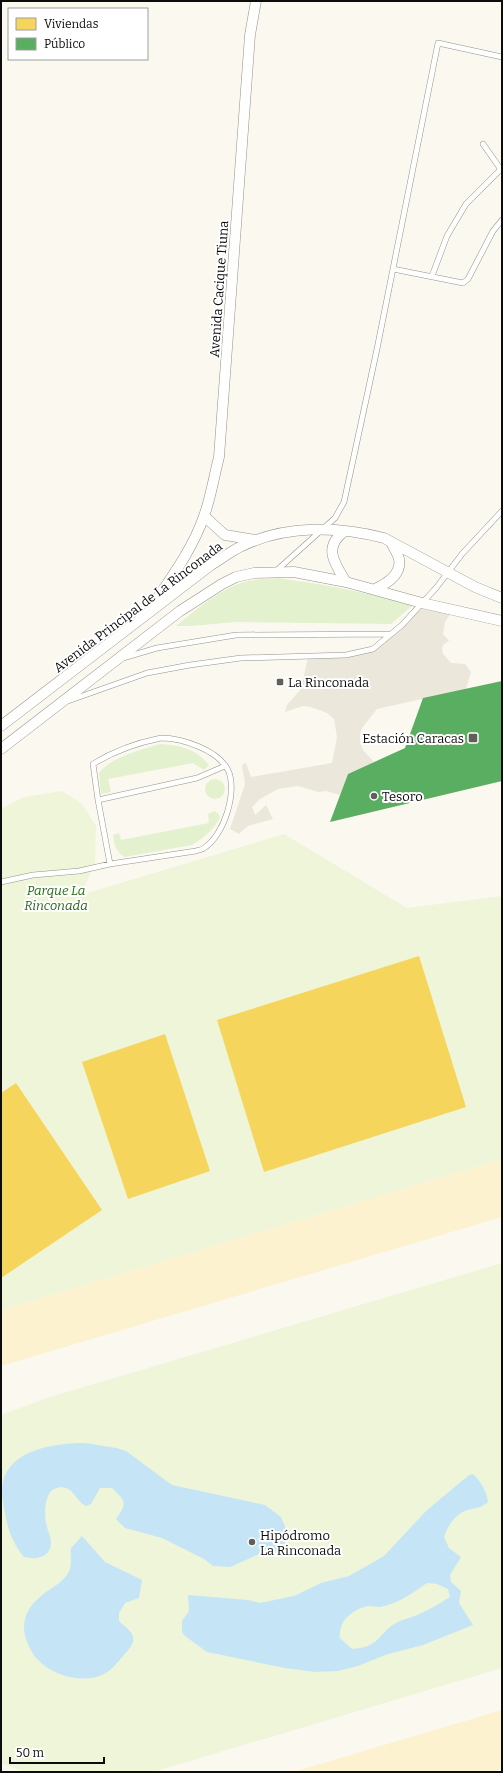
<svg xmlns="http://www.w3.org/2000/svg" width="503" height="1773" viewBox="0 0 503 1773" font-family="Bitter,serif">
<rect width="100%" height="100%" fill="#fbf8f0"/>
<path fill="#e3f1cf" d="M277 578C324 584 368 593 413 605L391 624 236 622 191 626H176C199 608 223 585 253 580 261 579 269 579 277 578Z
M160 744C180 745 196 749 209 765L204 770 193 763 108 779 111 792 101 794 99 773C109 758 143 749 160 744Z
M205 789a10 10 0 1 1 20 0a10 10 0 1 1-20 0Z
M214 811 218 813 220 818C213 830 204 838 192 845L124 857C116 851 114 844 113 835L119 833 121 840 209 823 208 814Z"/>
<path fill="#fcf2d0" d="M502 1159V1217L1 1366V1310Z
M502 1710V1769L491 1772H293Z"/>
<path fill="#eef5d9" d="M62 791 82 804 96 826 95 863 81 895 284 834 407 908 502 896V1159L1 1310V809L24 797Z
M502 1263V1668L153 1772H24L1 1763V1415L47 1398Z"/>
<path fill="#ebe7db" d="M422 603 453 610 445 622 443 634 449 641 444 644 442 648 443 654 451 663 465 664 471 672 466 689 377 709 362 728 360 735V743L363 750 374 762 348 774 340 795 326 791 318 792 298 786 278 789 260 799 252 807 255 815 266 805 273 819 248 826 239 834 230 829 245 784 242 765 246 763 251 777 332 763 337 737 334 719 327 713 311 707 303 706 285 712 287 705 301 689 308 657 346 655 373 649Z"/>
<path fill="#c5e5f6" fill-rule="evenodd" d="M85 1443 116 1448 126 1451 172 1485 265 1505 281 1517 285 1526 286 1541 283 1547 271 1553 257 1555 230 1567 213 1566 204 1559 162 1538 125 1528 116 1519C128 1503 125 1500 112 1488H100L91 1504 86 1506C77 1502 75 1491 66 1488 60 1486 55 1488 51 1491 44 1500 44 1517 47 1527 48 1532 51 1537 51 1542 51 1558 36 1560 24 1557 13 1544 8 1530 5 1513 3 1504 1 1491 3 1482 10 1449 56 1443 85 1443Z
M473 1474C482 1483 486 1490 488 1502 478 1510 476 1507 465 1511 455 1515 447 1527 444 1537L449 1548 461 1557 450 1575 451 1582 461 1591 459 1603 473 1625 423 1645 388 1654 358 1666 338 1671 315 1672 285 1668 207 1652 185 1636 182 1632V1621L189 1611 188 1595 248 1600 260 1603 294 1596 321 1583 349 1576 384 1556 426 1511 469 1475ZM427 1583 437 1584 448 1589 450 1597C439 1604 429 1610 417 1615 410 1618 403 1619 396 1623 377 1634 381 1647 352 1649L340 1638C338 1622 352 1609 368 1606 372 1606 376 1607 380 1607 397 1604 413 1593 427 1583Z
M82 1536 105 1562 142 1580 139 1598 125 1603 119 1613V1621C124 1627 132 1630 133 1637 135 1643 128 1650 124 1655 117 1663 111 1671 102 1675 79 1685 44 1673 32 1652 17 1627 24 1608 46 1592 55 1586 66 1580 70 1569 72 1563 70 1554 71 1548Z"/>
<path fill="#f6d55c" d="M419 956 466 1107 264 1172 217 1020Z
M165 1034 210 1171 128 1199 82 1062Z
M16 1083 102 1210 1 1278V1093Z"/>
<path fill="#5aae61" d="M502 681V781L330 822 348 774 405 748 423 698Z"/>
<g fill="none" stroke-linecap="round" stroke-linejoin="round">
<defs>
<path id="service" d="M483 144 502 171
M393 269 463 283 468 279 493 231 502 220
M432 276 447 236 466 204 502 168
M276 571 335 518 344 502 377 349 438 43 502 57
M123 658 157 648 236 635 391 634
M68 701 147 673 190 665 241 658 346 655 373 649 402 625 436 588 462 554 502 511
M161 738C182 738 218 750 228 770 238 791 224 836 204 848 202 850 198 850 196 851L110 864 98 800 93 764C114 751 136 743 161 738Z
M98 800 197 778 225 766
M1 882 33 875 79 871 110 864"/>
<path id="minor" d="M204 516 225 535 256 540
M345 531C322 547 335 564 346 582
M375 589C386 584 402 575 399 559 398 554 393 547 391 542
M148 612C168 582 192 551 204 516 211 497 214 476 219 457L250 35 256 1
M1 726 211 565C221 559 231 551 242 546 285 525 338 526 384 538L475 587 502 598
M1 749 180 611 222 584 236 577 254 573 294 572 346 582 422 603 502 621"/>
</defs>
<use href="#service" stroke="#94928f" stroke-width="6"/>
<use href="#minor" stroke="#94928f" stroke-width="11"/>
<use href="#service" stroke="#fefefd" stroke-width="5"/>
<use href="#minor" stroke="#fefefd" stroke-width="10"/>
</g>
<g fill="#605f5c" stroke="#fff" stroke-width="1.5">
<rect x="276" y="678" width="8" height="8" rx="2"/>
<rect x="468" y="733" width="10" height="10" rx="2"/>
<circle cx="374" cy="796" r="4"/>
<circle cx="252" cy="1542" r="4"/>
</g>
<g text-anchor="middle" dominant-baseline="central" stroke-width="4" stroke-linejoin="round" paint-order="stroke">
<g font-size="13" fill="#0c0c0c" stroke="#fff">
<text transform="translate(219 289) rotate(-86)">Avenida Cacique Tiuna</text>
<text transform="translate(138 607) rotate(-37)">Avenida Principal de La Rinconada</text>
</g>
<g font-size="13" fill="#0c0c0c" stroke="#fff" text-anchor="start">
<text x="288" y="682">La Rinconada</text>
<text x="464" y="738" text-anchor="end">Estación Caracas</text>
<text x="382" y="796">Tesoro</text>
<text x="260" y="1535">Hipódromo<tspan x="260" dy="15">La Rinconada</tspan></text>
</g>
<g font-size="13" font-style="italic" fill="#2a671a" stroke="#fff">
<text x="56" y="890">Parque La<tspan x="56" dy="15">Rinconada</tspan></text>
</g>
</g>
<rect width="503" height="1773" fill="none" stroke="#0c0c0c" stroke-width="4"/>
<rect x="8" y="8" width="140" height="52" fill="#ffffff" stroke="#9e9e9e"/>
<rect x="16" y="18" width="20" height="12" fill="#f6d55c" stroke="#9e9e9e"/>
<text x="44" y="28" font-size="12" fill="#0c0c0c">Viviendas</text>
<rect x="16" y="38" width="20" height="12" fill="#5aae61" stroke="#9e9e9e"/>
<text x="44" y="48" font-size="12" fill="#0c0c0c">Público</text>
<path d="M10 1757v6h94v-6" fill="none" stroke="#0c0c0c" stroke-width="2"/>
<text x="16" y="1757" font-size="12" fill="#0c0c0c" stroke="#ffffff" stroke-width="3" paint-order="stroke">50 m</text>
</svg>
